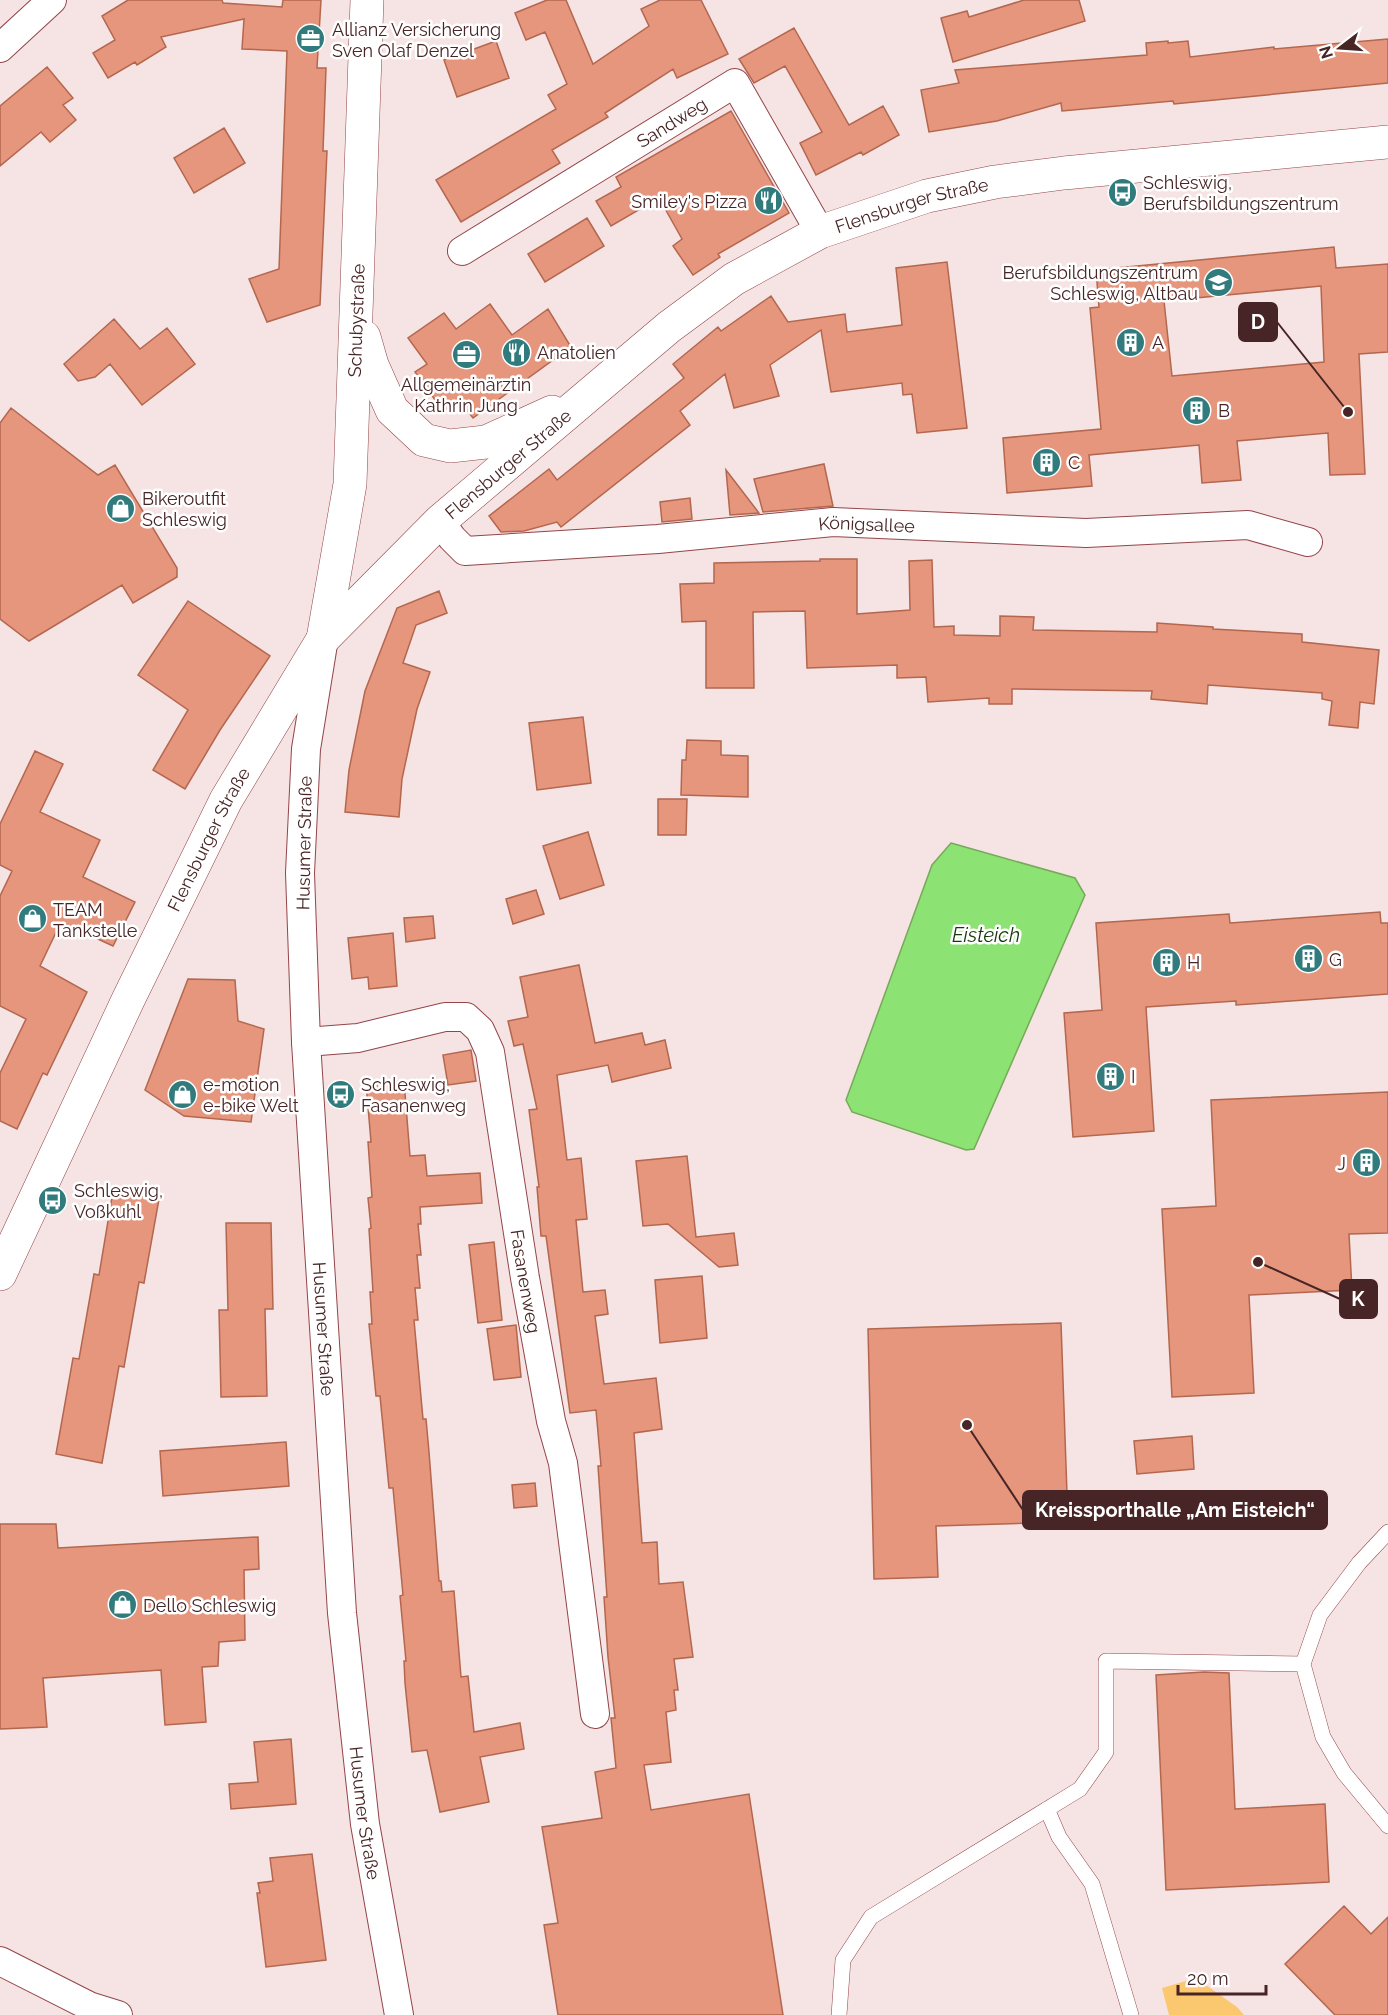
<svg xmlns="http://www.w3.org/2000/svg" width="1388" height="2015" viewBox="0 0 1388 2015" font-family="Raleway,sans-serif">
<rect width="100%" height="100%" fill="#f6e3e3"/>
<path fill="#fcc86f" d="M1196 1978 1237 2007 1244 2015H1169L1162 1988Z"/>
<path fill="#8ce272" stroke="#77a95b" stroke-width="1.5" d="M951 843 1075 878 1085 895 974 1149 966 1150 852 1112 846 1100 932 865Z"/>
<path fill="#e6967c" stroke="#b3674f" stroke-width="1.5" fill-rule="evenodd" d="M128 0H222L223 3 282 7 283 0H321L317 68H326L323 151H327L320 305 267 322 249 279 279 269 287 51 242 49 244 19 161 37 166 47 137 65 135 62 108 78 93 53 115 40 102 16Z
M547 0H566L593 64 649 26 641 9 660 0H701L728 54 677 78 673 69 605 113 608 117 552 150 560 163 461 222 436 180 556 109 548 95 567 84 545 32 526 40 515 13Z
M1024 0H1079L1085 21 953 62 941 18 967 11 969 17Z
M794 28 849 125 883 106 899 135 863 155 861 152 816 175 800 143 822 132 785 66 754 83 739 59Z
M1388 39V83L1174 104 1173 101 1062 111 1061 103 997 121 929 132 921 90 959 83 955 70 1147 55 1146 43 1168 41V43L1188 41 1190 57 1274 47V49Z
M496 41 509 78 457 97 444 60Z
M47 67 73 98 63 105 76 120 50 142 41 132 0 166V106Z
M731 111 789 213 718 254 720 257 693 275 673 246 682 239 659 198 611 226 596 201 621 187 616 177Z
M224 128 245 163 194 193 174 158Z
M587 218 604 246 545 282 528 254Z
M1334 247 1336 268 1388 264V352L1359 354 1365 474 1330 475 1328 433 1237 441 1241 480 1202 483 1199 445 1089 455 1092 486 1007 493 1003 438 1101 429 1090 308 1099 307 1096 270ZM1321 286 1324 362 1172 376 1164 301Z
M947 262 967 428 917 433 912 394 903 395 902 383 831 392 821 330 770 365 779 396 734 408 725 374 680 411 690 425 561 527 557 522 524 531 501 532 489 516 549 469 557 480 684 378 673 364 718 327 721 331 771 296 788 322 845 314 847 332 902 325 896 268Z
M490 304 512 335 548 309 571 347 473 418 459 400 443 411 415 372 427 364 408 338 444 313 456 329Z
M114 319 140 349 167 328 195 364 142 405 110 364 95 377 78 381 64 364Z
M11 408 98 475 115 465 177 568V577L133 603 122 585 29 641 0 619V423Z
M824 464 833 506 763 512 754 479Z
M726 470 759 513 730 515Z
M690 498 692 519 662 522 660 502Z
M820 559H857V614L910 610 909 561 932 560 934 627 954 626V635L1000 636V616L1034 617 1033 630 1157 632V623L1213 627V629L1302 634V642L1379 650 1374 704 1360 702 1358 728 1329 725 1332 701 1322 699V693L1208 685 1207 704 1151 699 1152 691 1012 689V704H989V698L928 702 926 677 897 678V665L807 668 805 611 753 612 754 688H706V621L682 622 680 584 714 583V563L820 561Z
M439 591 447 613 416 625 403 663 430 672 417 709 402 779 399 817 345 812 349 770 365 691 397 608Z
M188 601 270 656 220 730 185 789 153 770 188 710 138 675Z
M583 717 591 783 537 790 529 723Z
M687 740 721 741V755L748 756V797L681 795 682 760H686Z
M35 751 63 764 40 812 100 840 83 877 135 902 113 946 61 922 40 966 87 992 47 1075 43 1073 17 1129 0 1121V1073L26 1019 0 1006V896L12 871 0 865V824Z
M658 799H687L686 835H658Z
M588 832 604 885 560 899 543 846Z
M536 890 544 914 513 924 506 899Z
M1380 912 1381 923H1388V994L1236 1005V1001L1146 1007 1154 1131 1073 1137 1064 1013 1102 1010 1096 923 1229 914 1230 923Z
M433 916 435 938 406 942 404 918Z
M393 933 397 986 369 989 368 977 352 979 348 938Z
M579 965 595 1043 642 1033 645 1045 665 1040 671 1068 612 1082 608 1065 557 1075 567 1160 581 1158 587 1219 576 1220 583 1292 605 1290 608 1314 595 1316 604 1384 656 1378 662 1429 634 1433 642 1543 657 1542 659 1584 683 1582 693 1657 674 1659 678 1690H674L676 1710 666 1712 671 1762 644 1765 651 1810 749 1794 783 2015H558L544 1925 558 1923 542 1827 602 1818 595 1772 616 1768 611 1718H615L608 1657 604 1597H607L598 1466H601L596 1410 570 1413 546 1236H541L537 1187H539L529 1110 537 1109 523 1044 514 1046 508 1021 528 1017 520 977Z
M188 979 235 980 238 1021 264 1029 251 1122 184 1116 145 1090Z
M471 1050 476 1081 448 1085 443 1055Z
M404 1081 410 1156 425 1155 427 1176 480 1173 482 1203 420 1207 421 1224H418L421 1255H417L420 1288H415L418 1320H414L423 1419H426L429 1452 439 1581H441L442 1592 454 1591 461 1677 468 1676 474 1732 520 1723 524 1749 480 1757 489 1802 440 1812 427 1750 412 1752 405 1683 404 1661H406L400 1596 403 1595 393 1488H389L380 1396H376L369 1324H372L370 1292H373L369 1229 371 1228 368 1198 372 1197 368 1142H371L366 1083Z
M1388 1092V1233L1349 1234 1352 1290 1249 1295 1254 1393 1172 1397 1162 1209 1216 1206 1211 1100Z
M687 1156 696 1237 734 1233 738 1265 719 1267 668 1224 643 1226 636 1161Z
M113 1191 159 1199 144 1283 139 1282 124 1367 119 1366 102 1463 56 1454 73 1358 79 1359 94 1274 99 1275Z
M226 1223H271L273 1309H265L267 1396 221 1397 219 1310H228Z
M494 1242 502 1320 478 1323 469 1245Z
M702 1276 707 1338 660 1343 655 1280Z
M1061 1323 1068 1522 936 1526 938 1577 874 1579 868 1329Z
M516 1325 521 1377 494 1380 487 1329Z
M1192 1436 1194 1469 1137 1474 1134 1441Z
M286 1442 289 1486 163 1496 160 1451Z
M535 1483 537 1506 514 1508 512 1485Z
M0 1524H56L58 1548 258 1537 259 1569 244 1570 245 1640 219 1642 218 1666 202 1667 206 1722 165 1725 161 1670 43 1678 47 1727 0 1729Z
M1204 1672 1229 1673 1235 1809 1325 1804 1329 1882 1166 1890 1156 1675Z
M291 1739 296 1804 231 1809 229 1784 258 1782 254 1742Z
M312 1854 326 1960 266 1967 257 1893H260L258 1883 273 1881 270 1858Z
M1344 1906 1371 1934 1388 1917V2015H1335L1285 1964Z"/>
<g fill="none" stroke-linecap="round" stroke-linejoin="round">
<defs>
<path id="service" d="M1303 1664 1320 1615 1359 1563 1388 1532
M1047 1809 1059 1837 1092 1884 1131 2015
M839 2015 843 1960 871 1917 1080 1789 1106 1752V1661L1303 1664 1323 1737 1344 1773 1388 1826"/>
<g id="minor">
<path d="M0 48 52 0"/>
<path id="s1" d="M462 251 735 83 820 232"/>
<path id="s2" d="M440 521 452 538 465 551 658 539 833 522 1086 533 1248 525 1308 542"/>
<path id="s3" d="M323 644 306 749 300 873 306 1042 342 1613 365 1824 399 2015"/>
<path id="s4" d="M306 1042 358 1038 445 1017H466L480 1030 490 1052 525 1278 551 1421 563 1463 595 1714"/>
<path d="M0 1961 89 2006 118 2015"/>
</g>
<g id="tertiary">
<path d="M364 337 372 365 392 410 424 440 450 446 486 442 552 412"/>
<path id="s5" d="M323 639 350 484 367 0"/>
<path id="s6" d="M0 1274 128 1000 226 800 323 639 440 521 669 327 734 279 820 232 927 196 995 182 1064 173 1388 142"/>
</g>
</defs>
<use href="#service" stroke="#934549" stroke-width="16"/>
<use href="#minor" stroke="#934549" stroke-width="30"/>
<use href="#tertiary" stroke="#934549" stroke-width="34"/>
<use href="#service" stroke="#fff" stroke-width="15"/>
<use href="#minor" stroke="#fff" stroke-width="28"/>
<use href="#tertiary" stroke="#fff" stroke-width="33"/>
</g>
<defs>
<symbol id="office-disc" viewBox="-11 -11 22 22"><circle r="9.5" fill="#317b7d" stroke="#fff"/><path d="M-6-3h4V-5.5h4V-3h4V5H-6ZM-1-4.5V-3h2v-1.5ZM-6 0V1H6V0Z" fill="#fff"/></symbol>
<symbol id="bus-disc" viewBox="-11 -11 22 22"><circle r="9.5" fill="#317b7d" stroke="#fff"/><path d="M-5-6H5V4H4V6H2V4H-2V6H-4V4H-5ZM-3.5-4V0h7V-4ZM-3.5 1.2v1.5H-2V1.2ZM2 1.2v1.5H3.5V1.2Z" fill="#fff"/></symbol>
<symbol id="restaurant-disc" viewBox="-11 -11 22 22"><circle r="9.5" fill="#317b7d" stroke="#fff"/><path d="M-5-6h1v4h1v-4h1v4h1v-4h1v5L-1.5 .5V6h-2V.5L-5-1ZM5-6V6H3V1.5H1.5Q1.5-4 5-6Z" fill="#fff"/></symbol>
<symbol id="school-disc" viewBox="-11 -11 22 22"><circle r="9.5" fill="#317b7d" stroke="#fff"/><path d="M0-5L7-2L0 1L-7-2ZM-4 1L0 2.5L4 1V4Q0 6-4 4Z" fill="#fff"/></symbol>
<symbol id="building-disc" viewBox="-11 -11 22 22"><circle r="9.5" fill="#317b7d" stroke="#fff"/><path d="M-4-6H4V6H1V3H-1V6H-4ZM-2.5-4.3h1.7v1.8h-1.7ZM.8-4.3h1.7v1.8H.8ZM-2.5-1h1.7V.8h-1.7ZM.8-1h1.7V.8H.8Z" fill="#fff"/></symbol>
<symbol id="shop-disc" viewBox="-11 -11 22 22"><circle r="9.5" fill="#317b7d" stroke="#fff"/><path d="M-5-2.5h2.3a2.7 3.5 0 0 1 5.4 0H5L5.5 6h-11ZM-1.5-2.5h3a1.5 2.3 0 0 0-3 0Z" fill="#fff"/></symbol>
</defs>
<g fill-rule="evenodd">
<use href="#office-disc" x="294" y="22" width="33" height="33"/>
<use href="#bus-disc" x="1106" y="176" width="33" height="33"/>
<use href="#restaurant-disc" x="752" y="184" width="33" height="33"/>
<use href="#school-disc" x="1202" y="266" width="33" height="33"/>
<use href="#building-disc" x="1114" y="326" width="33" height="33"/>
<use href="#restaurant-disc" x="500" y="336" width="33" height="33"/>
<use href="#office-disc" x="450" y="338" width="33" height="33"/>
<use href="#building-disc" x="1180" y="394" width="33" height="33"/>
<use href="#building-disc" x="1030" y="446" width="33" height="33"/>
<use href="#shop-disc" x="104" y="492" width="33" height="33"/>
<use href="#shop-disc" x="16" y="902" width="33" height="33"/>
<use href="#building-disc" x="1292" y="942" width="33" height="33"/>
<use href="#building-disc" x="1150" y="946" width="33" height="33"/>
<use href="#building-disc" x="1094" y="1060" width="33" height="33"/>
<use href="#shop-disc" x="166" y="1078" width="33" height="33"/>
<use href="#bus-disc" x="324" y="1078" width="33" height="33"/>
<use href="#building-disc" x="1350" y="1146" width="33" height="33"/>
<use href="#bus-disc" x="36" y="1184" width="33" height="33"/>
<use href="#shop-disc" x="106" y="1588" width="33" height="33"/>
</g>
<g text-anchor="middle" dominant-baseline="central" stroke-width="5" stroke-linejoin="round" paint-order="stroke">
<g font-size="18" fill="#472425" stroke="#fff" text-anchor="start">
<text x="332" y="29">Allianz Versicherung<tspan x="332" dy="21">Sven Olaf Denzel</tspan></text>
<text x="1143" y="182">Schleswig,<tspan x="1143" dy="21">Berufsbildungszentrum</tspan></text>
<text x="747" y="201" text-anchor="end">Smiley's Pizza</text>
<text x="1198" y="272" text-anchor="end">Berufsbildungszentrum<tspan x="1198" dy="21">Schleswig, Altbau</tspan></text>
<text x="1152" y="342">A</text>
<text x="537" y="352">Anatolien</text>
<text x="466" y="384" text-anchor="middle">Allgemeinärztin<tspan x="466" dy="21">Kathrin Jung</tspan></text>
<text x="1218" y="410">B</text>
<text x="1068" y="462">C</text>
<text x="142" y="498">Bikeroutfit<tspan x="142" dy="21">Schleswig</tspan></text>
<text x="53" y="909">TEAM<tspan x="53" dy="21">Tankstelle</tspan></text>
<text x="1329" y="959">G</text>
<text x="1187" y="962">H</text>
<text x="1131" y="1076">I</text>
<text x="203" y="1084">e-motion<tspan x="203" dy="21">e-bike Welt</tspan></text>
<text x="361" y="1084">Schleswig,<tspan x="361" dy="21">Fasanenweg</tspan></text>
<text x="1346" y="1163" text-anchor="end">J</text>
<text x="74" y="1190">Schleswig,<tspan x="74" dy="21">Voßkuhl</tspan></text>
<text x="143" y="1605">Dello Schleswig</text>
</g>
<g font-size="18" fill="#472425" stroke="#fff">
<text stroke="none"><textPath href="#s1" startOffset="246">Sandweg</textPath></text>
<text stroke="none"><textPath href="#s6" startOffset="1454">Flensburger Straße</textPath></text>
<text stroke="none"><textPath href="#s5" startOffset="321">Schubystraße</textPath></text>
<text stroke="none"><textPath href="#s6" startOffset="968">Flensburger Straße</textPath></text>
<text stroke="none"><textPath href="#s2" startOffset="442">Königsallee</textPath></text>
<text stroke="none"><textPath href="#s6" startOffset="482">Flensburger Straße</textPath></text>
<text transform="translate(304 843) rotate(-89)">Husumer Straße</text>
<text stroke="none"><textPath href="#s4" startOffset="438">Fasanenweg</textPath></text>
<text stroke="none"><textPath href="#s3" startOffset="687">Husumer Straße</textPath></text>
<text stroke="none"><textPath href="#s3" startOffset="1173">Husumer Straße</textPath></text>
</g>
<g font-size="20" font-style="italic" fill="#17380c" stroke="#fff">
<text x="986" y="935">Eisteich</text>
</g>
</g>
<path fill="none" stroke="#472425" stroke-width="2" d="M1348 412L1277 322M1258 1262L1340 1299M967 1425L1023 1510"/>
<g fill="#472425" stroke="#fff" stroke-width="2">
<circle cx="1348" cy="412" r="6"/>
<circle cx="1258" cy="1262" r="6"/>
<circle cx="967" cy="1425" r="6"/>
</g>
<g fill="#472425" stroke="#472425" stroke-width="2">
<rect x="1239" y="303" width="38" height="38" rx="6"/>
<rect x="1340" y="1280" width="37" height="38" rx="6"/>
<rect x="1023" y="1491" width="304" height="38" rx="6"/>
</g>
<g font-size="20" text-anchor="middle" font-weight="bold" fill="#fff">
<text x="1258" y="329">D</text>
<text x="1358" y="1306">K</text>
<text x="1175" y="1517">Kreissporthalle „Am Eisteich“</text>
</g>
<g transform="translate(1340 48) rotate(253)" stroke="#ffffff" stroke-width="4.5" paint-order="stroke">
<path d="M0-4.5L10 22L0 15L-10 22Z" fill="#472425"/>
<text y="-9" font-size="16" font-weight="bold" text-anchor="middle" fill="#472425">N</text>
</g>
<path d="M1178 1985v9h88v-9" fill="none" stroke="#472425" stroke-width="3"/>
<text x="1187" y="1985" font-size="18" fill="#472425" stroke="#ffffff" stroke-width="4.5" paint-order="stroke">20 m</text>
</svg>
